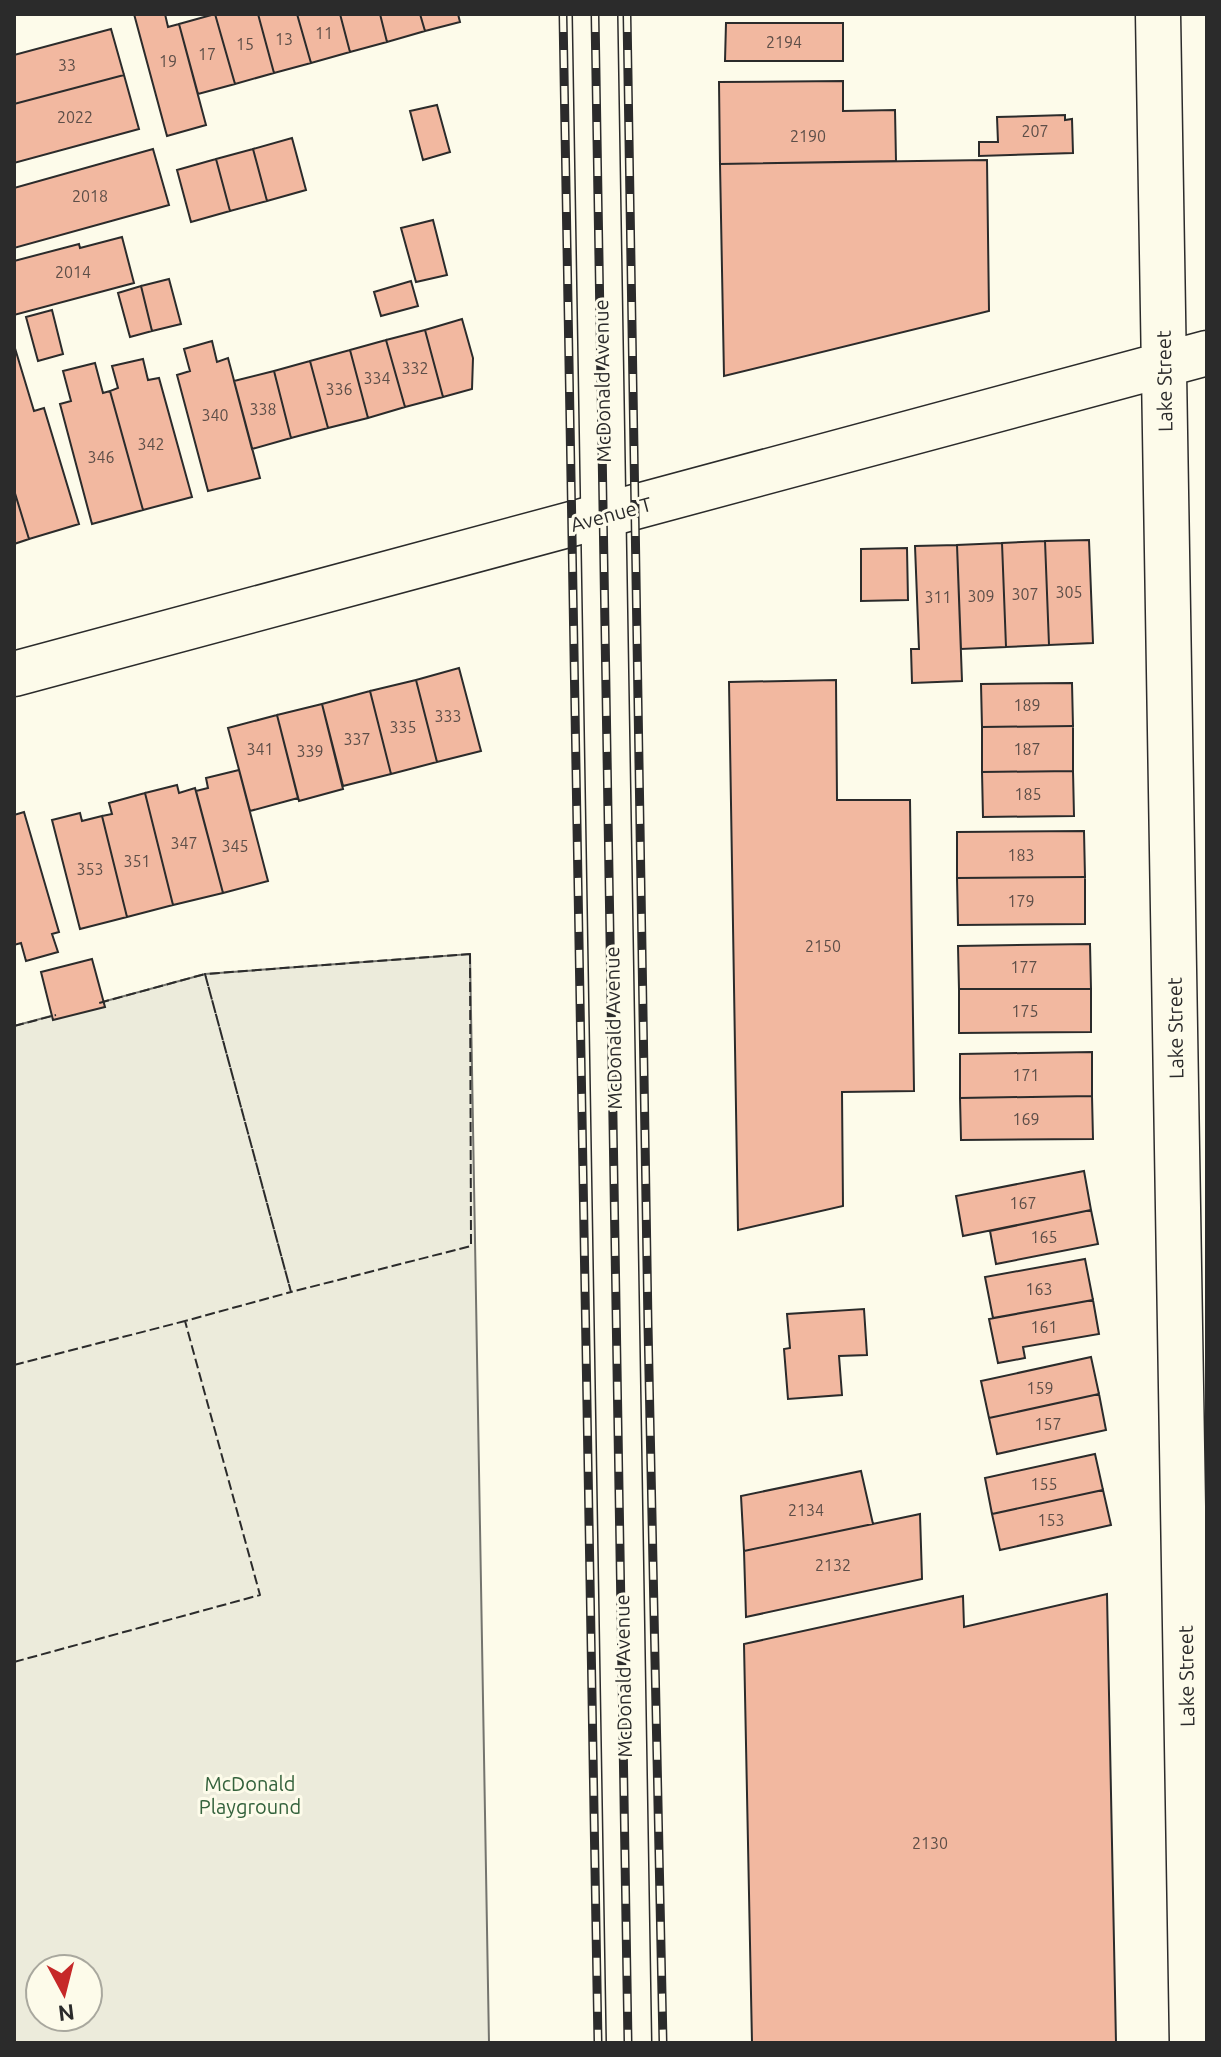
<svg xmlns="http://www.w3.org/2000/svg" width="1221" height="2057" viewBox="0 0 1221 2057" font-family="Ubuntu,sans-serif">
<rect width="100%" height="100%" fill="#fdfbea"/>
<path fill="#ecebdb" stroke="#74746e" stroke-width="2" fill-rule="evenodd" d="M470 954 489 2043H14V1026L205 974ZM40 1969H88V2017H40Z"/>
<path fill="#f2b8a0" stroke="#2b2b2b" stroke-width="2" d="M134 14H165L168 27 179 24 206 125 167 136Z
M215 14H258L274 73 235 84Z
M215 14 235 84 198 94 179 24Z
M258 14H297L311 63 274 73Z
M297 14H340L350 52 311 63Z
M340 14H380L387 42 350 52Z
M380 14H420L425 31 387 42Z
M420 14H458L460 22 425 31Z
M726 23H843V61H725Z
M111 29 124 75 14 104V55Z
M124 75 139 129 14 163V104Z
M843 81V111L895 110 896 161 720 164 719 82Z
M437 105 450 152 423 160 410 111Z
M1065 115V120L1072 119 1073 153 979 156V142H998L997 117Z
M292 138 306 190 267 201 253 149Z
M153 149 169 205 14 248V188Z
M253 149 267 201 230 211 216 159Z
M216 159 230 211 191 222 177 170Z
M987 160 989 311 724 376 720 164Z
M433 220 447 275 416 282 401 228Z
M122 237 134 283 14 315V261L79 244 80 248Z
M169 279 181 324 152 331 141 286Z
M411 281 418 306 381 316 374 292Z
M141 286 152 331 130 337 118 293Z
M52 310 63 354 38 361 26 317Z
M462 319 473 358 472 389 443 397 425 330Z
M425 330 443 397 405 407 386 340Z
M386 340 405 407 368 418 350 350Z
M212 341 217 362 228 358 260 478 208 491 177 375 190 371 184 349Z
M14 345 34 411 44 408 79 524 29 539 14 490Z
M350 350 368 418 328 428 310 361Z
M143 359 148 380 159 378 192 497 143 510 110 391 118 388 112 366Z
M310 361 328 428 291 438 274 371Z
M95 363 103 393 110 391 143 510 92 524 60 404 71 401 63 371Z
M274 371 291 438 252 449 234 381Z
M14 490 29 539 14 544Z
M1089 540 1093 643 1049 645 1045 541Z
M1045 541 1049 645 1006 647 1002 543Z
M1002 543 1006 647 961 649 957 545Z
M957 545 962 681 912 683 911 649H919L915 546Z
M907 548 908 600 861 601V549Z
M459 668 481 751 437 762 416 680Z
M416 680 437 762 391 774 370 691Z
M836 680 837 800H910L914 1091 842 1092 843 1206 738 1230 729 682Z
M1072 683 1073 726 982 727 981 684Z
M370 691 391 774 343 786 322 704Z
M322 704 343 789 299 801 277 715Z
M277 715 298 798 250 811 228 728Z
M1073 726V771L982 772V727Z
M239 770 268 881 223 893 196 791 208 788 206 778Z
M1073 771 1074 816 983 817 982 772Z
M177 785 179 793 195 788 223 893 173 905 145 793Z
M145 793 173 905 127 917 102 816 112 814 109 803Z
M24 812 59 932 52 934 58 952 26 961 21 943 14 945V815Z
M80 813 82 821 102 816 127 917 80 929 52 820Z
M1084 831 1085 877 957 878V832Z
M1085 877V924L958 925 957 878Z
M1090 944 1091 989H959L958 946Z
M92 959 105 1007 53 1020 41 972Z
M959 989H1091V1032L959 1033Z
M1092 1052V1096L960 1098V1054Z
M1092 1096 1093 1139 961 1140 960 1098Z
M1084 1171 1091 1210 963 1236 956 1196Z
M1091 1210 1098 1244 996 1264 990 1231Z
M1085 1259 1093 1300 993 1318 985 1277Z
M1093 1300 1099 1334 1023 1347 1025 1358 998 1363 989 1319Z
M864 1309 867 1355 839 1356 842 1395 788 1399 784 1349 790 1348 787 1314Z
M1091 1357 1099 1394 989 1418 981 1381Z
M1099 1394 1106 1430 997 1454 989 1418Z
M1095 1454 1103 1490 992 1514 985 1478Z
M861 1471 873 1524 744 1551 741 1496Z
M1103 1490 1111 1525 1000 1550 992 1514Z
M920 1514 922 1579 746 1617 744 1551Z
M1107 1594 1116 2043H752L744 1644 963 1596 964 1627Z"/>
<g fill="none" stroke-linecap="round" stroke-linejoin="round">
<defs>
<path id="street" d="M1158 14 1192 2043
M14 674 1207 353"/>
<path id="secondary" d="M595 14 629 2043"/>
</defs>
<use href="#street" stroke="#2b2b2b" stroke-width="47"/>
<use href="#secondary" stroke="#2b2b2b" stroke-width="47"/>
<use href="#street" stroke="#fdfbea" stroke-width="44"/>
<use href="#secondary" stroke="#fdfbea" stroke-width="44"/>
<defs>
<path id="rail" d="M563 14 598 2043
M595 14 628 2043
M627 14 648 1325 663 2043"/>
</defs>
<use href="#rail" stroke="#2b2b2b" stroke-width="9"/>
<use href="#rail" stroke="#fdfbea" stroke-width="6" stroke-dasharray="18" stroke-linecap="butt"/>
<path stroke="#2b2b2b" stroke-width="2" stroke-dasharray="10 4" stroke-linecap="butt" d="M470 954 471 1246 291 1292 205 974Z
M14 1026 56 1015
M14 1365 185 1321
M14 1662 260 1595 185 1321 291 1292 205 974 99 1003"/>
</g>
<g text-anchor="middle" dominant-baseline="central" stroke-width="6" stroke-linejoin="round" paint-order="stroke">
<g font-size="16" fill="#5d4e48">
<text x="324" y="33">11</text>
<text x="284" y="39">13</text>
<text x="784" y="42">2194</text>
<text x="245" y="44">15</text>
<text x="207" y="54">17</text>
<text x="168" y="61">19</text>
<text x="67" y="65">33</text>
<text x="75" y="117">2022</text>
<text x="1035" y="131">207</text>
<text x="808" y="136">2190</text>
<text x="90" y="196">2018</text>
<text x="73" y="272">2014</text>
<text x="415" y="368">332</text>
<text x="377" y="378">334</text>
<text x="339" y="389">336</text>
<text x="263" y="409">338</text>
<text x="215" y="415">340</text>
<text x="151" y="444">342</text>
<text x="101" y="457">346</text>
<text x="1069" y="592">305</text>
<text x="1025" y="594">307</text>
<text x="981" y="596">309</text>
<text x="938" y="597">311</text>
<text x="1027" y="705">189</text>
<text x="448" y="716">333</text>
<text x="403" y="727">335</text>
<text x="357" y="739">337</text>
<text x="260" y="749">341</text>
<text x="1027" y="749">187</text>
<text x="310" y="751">339</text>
<text x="1028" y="794">185</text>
<text x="184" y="843">347</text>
<text x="235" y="846">345</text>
<text x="1021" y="855">183</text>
<text x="137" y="861">351</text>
<text x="90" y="869">353</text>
<text x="1021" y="901">179</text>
<text x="823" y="946">2150</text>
<text x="1024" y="967">177</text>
<text x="1025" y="1011">175</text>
<text x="1026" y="1075">171</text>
<text x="1026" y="1119">169</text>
<text x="1023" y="1203">167</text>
<text x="1044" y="1237">165</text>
<text x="1039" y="1289">163</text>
<text x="1044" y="1327">161</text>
<text x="1040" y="1388">159</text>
<text x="1048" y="1424">157</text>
<text x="1044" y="1484">155</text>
<text x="806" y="1510">2134</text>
<text x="1051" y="1520">153</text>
<text x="833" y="1565">2132</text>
<text x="930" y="1843">2130</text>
</g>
<g font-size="20" fill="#2b2b2b" stroke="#fdfbea">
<text transform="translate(602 381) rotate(-91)">McDonald Avenue</text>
<text transform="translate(1164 381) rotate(-91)">Lake Street</text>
<text transform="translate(611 514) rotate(-15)">Avenue T</text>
<text transform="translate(613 1028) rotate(-91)">McDonald Avenue</text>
<text transform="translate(1175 1028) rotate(-91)">Lake Street</text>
<text transform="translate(623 1676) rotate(-91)">McDonald Avenue</text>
<text transform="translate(1186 1676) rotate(-91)">Lake Street</text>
</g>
<g font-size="20" fill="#34623c" stroke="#fdfbea">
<text x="250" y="1783">McDonald<tspan x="250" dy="23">Playground</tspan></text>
</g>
</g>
<rect width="1221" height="2057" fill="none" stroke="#2b2b2b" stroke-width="32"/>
<g transform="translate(64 1993) rotate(173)"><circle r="38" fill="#fdfbea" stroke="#a9a89e" stroke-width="2"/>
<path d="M0-6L14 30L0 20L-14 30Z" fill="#c62828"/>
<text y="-12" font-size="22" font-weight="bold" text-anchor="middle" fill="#2b2b2b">N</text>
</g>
</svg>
